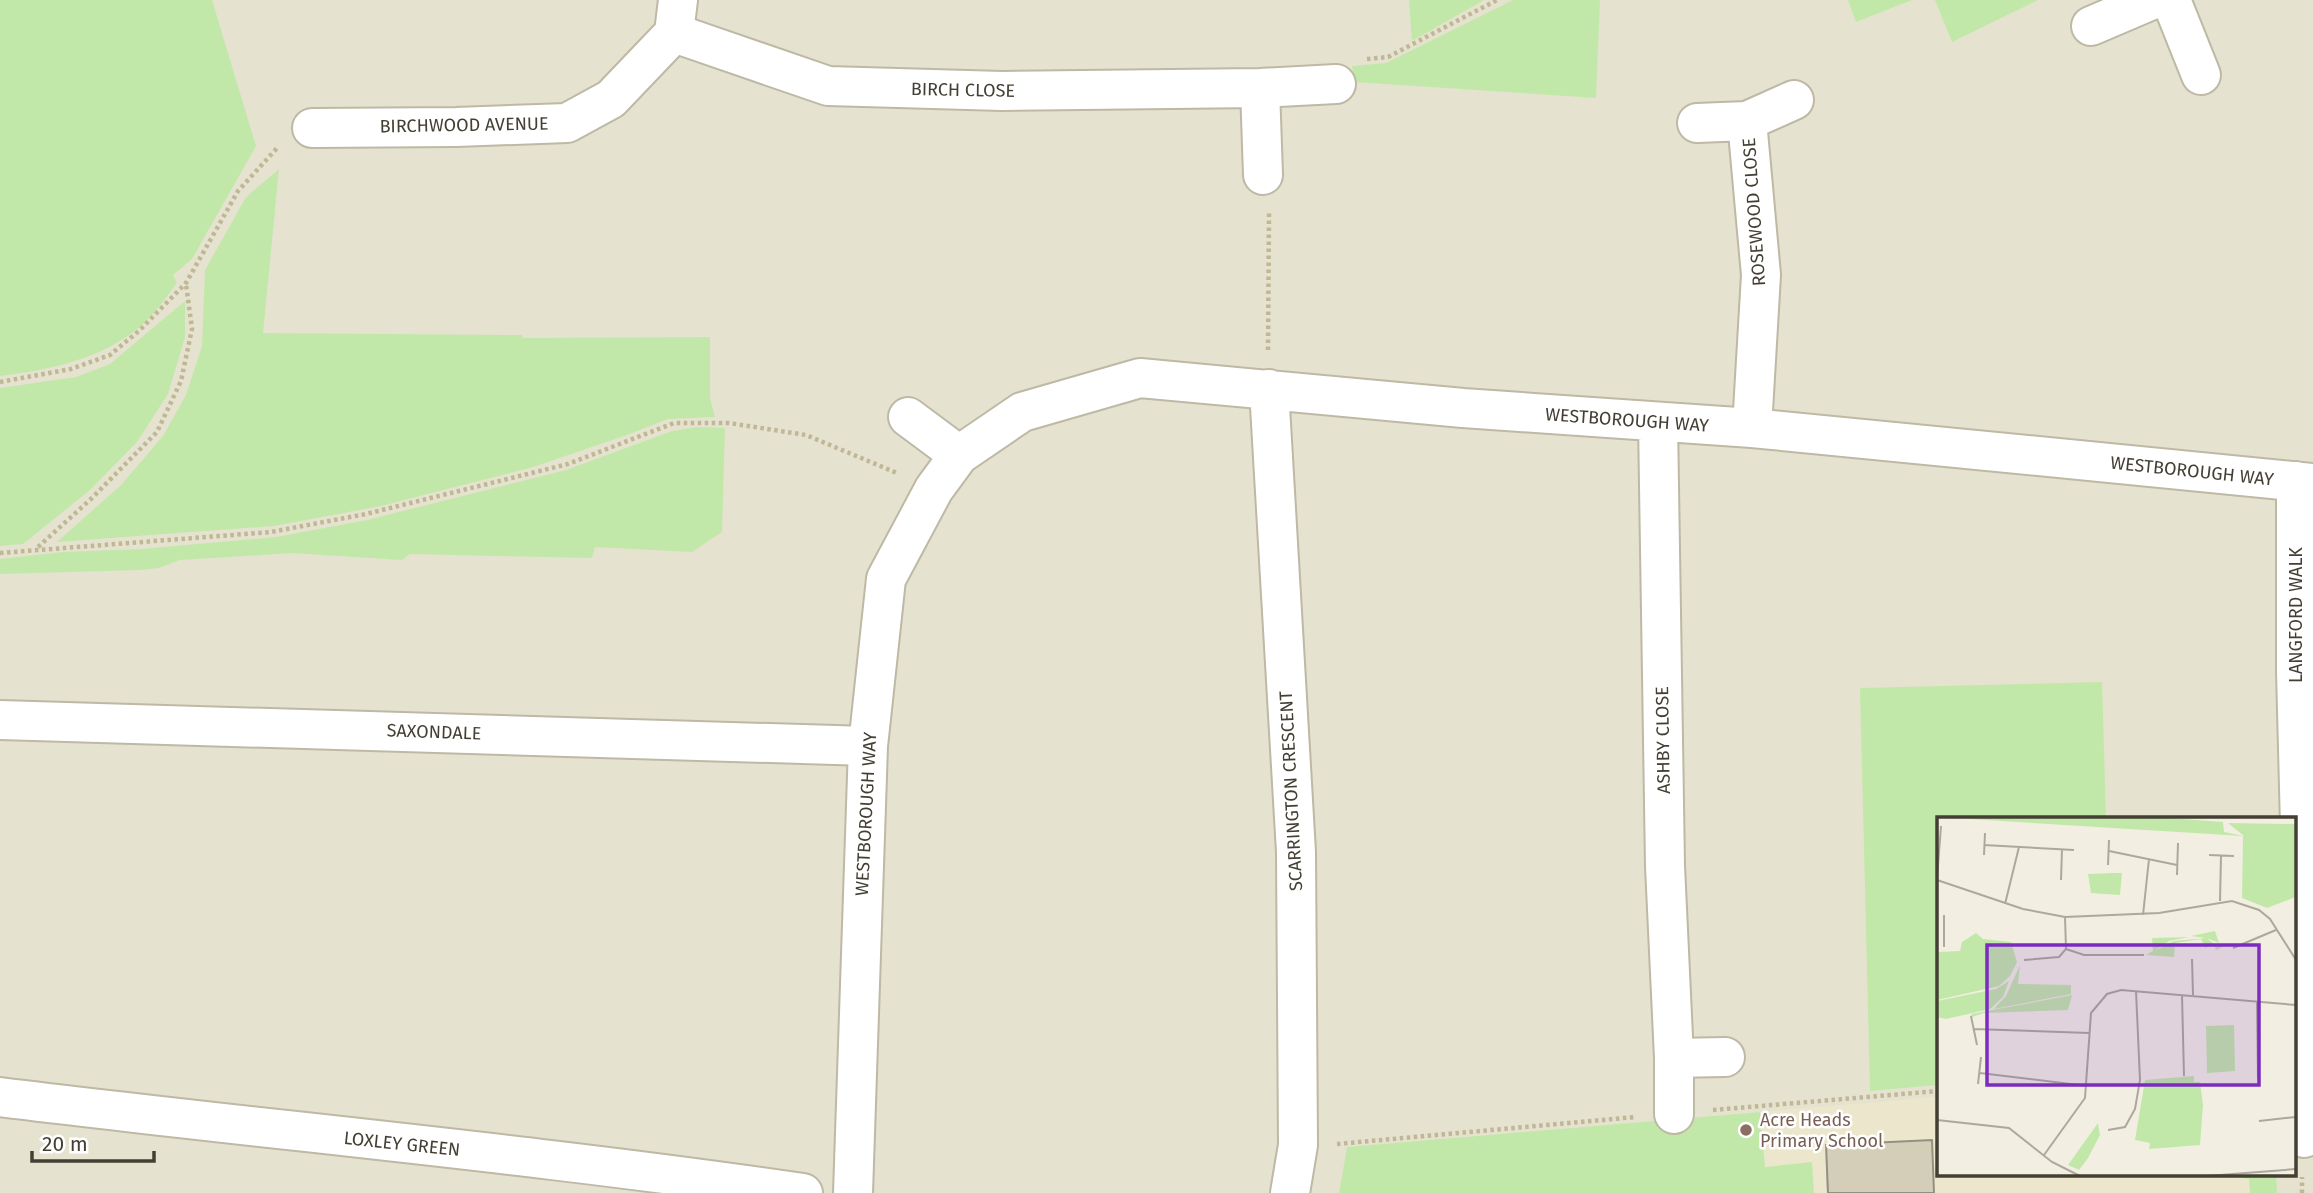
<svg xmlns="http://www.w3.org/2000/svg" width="2313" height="1193" viewBox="0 0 2313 1193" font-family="'Fira Sans',sans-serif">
<rect width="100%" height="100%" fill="#f2efe2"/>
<path fill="#e6e2d0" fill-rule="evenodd" d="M0 0H2313V1193H0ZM1938 818H2294V1174H1938Z"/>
<path fill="#ece7cc" d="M1938 1097V1174H2276L2277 1193H1339L1347 1147Z"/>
<path fill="#c2e8a9" d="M0 0H212L256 146 192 259 173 275 177 283C166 297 155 314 142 325 103 359 49 370 0 376Z
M1409 0H1484L1412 41Z
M1513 0H1600L1596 98 1354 82 1352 66 1386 63Z
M1848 0H1912L1856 22Z
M1935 0H2038L1952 42Z
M279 169 263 333 522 335 523 338 710 337V398L715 417 668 419 627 435 533 467 381 506 274 526 57 542 121 485 163 436 186 395 202 346 205 270 246 197Z
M185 301V337L168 394 137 442 90 490 23 544 0 546V388L76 377 110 364Z
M698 427 725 428 722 532 692 552 595 547 592 558 410 554 402 560 292 553 180 560 159 568 140 570 0 574V559L63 552 141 549 276 537 367 520 566 470 672 431Z
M2102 682 2106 818H1938V1085L1870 1091 1860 688Z
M1760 1112 1765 1167 1812 1162 1814 1193H1339L1347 1147Z
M2241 1174H2276L2277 1193H2250L2249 1179 2241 1178Z"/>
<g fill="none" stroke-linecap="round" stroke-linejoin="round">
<defs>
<path id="minor" d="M2171 0 2201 75
M2091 26 2152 0
M674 33 828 86 1002 91 1260 88 1336 84
M1260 88 1263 175
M1747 121 1761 275 1752 428
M1697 123 1747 121 1794 100
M312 128 456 127 567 123 611 99 674 33 678 0
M1269 389 1296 852 1298 1145 1290 1193
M908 417 959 455
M1658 422 1665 866 1674 1058V1114
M2296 481V671L2302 904 2304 1138
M0 720 868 746
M1674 1058 1725 1057
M0 1097C268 1130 536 1154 803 1193
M853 1193 868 746 886 579 934 489 959 455 1022 412 1140 378 1463 408 1752 428 2313 483"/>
</defs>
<use href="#minor" stroke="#bdb9a5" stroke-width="42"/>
<path stroke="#bfb796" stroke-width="4.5" stroke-dasharray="3.5 3.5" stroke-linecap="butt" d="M1367 59 1388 57 1497 0
M1268 350 1269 212
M0 382 71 369 110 355 140 330 186 283 238 191 278 147
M38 547 92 498 157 432 181 381 192 329 186 284
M0 553 271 532 366 514 568 464 674 423H729L806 435 897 473
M1713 1110 1938 1091
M1337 1144 1635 1117
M2302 1193V1177"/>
<use href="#minor" stroke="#fff" stroke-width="38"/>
</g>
<path fill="#b6b09e" d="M1826 1145 1934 1193H1827Z"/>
<path fill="#d4cdb8" stroke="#949081" stroke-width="2" d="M1932 1140 1934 1193H1828L1826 1145Z"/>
<circle fill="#8d6e63" stroke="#fff" stroke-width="2.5" cx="1746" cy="1130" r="7"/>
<g text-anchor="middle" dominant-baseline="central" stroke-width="5" stroke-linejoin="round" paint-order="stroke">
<g font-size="18" fill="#433f33" stroke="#fff">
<text transform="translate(963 90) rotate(1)">BIRCH CLOSE</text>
<text transform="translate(464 125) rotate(-1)">BIRCHWOOD AVENUE</text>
<text transform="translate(1754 212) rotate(-94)">ROSEWOOD CLOSE</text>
<text transform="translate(1627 420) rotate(4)">WESTBOROUGH WAY</text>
<text transform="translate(2192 471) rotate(6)">WESTBOROUGH WAY</text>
<text transform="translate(2296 615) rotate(-90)">LANGFORD WALK</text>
<text transform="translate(434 732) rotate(2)">SAXONDALE</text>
<text transform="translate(1663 740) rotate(-91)">ASHBY CLOSE</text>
<text transform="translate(1291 791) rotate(-93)">SCARRINGTON CRESCENT</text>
<text transform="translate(866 814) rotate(-87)">WESTBOROUGH WAY</text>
<text transform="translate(402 1144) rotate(6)">LOXLEY GREEN</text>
</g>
<g font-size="18" fill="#785e54" stroke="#fff" text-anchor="start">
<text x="1760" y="1120">Acre Heads<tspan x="1760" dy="21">Primary School</tspan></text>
</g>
</g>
<g transform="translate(1937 817)">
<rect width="359" height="359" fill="#f2efe2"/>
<path d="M0 0 232 1 286 5 287 15 307 19 291 6 359 7V80L330 91 305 81 306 19ZM176 56H185L183 78 154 76 151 57ZM278 114 282 126 270 121 277 127 290 128 279 133 277 127 268 131 264 122 238 126 237 140 209 138 216 134 215 121 252 120 232 124 217 134 237 124 269 121 254 119ZM39 116 46 122 74 125 80 145 73 159 62 169 0 183V135L23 134 25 125ZM83 148 81 167 134 168V177L57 192 69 179ZM72 164 66 180 53 192 9 202 0 200V184L59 172ZM135 178 131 193 47 196 35 200 34 197ZM297 208 298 254 270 256 269 209ZM257 259V265H263L266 288 263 328 212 332 213 326 198 323 208 263ZM161 306 163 318 151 341 142 353 131 348Z" fill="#c2e8a9"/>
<path fill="none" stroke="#aca99c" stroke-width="2" d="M47 28 137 33M172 34 240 48M47 38 48 16M272 38 297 39M171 48 172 23M240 58 241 26M0 62 4 9M0 63 86 92 128 100 222 96 295 84 322 93 333 102 359 143M124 63 125 32M283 84 284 39M68 87 82 30M7 98V130M206 98 212 42M296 131 339 113M129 132 147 138H207M255 142 256 178M87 143 122 140 129 132 128 100M245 178 247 259M320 185 321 262M34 199 40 228M36 212 152 216M43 256 150 269M41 267 44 240M0 303 72 311 115 345 143 359M322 304 359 300M171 313 188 310 198 292 203 263 199 174M107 338 148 281 154 196 170 177 184 173 359 188M270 359 359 352"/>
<path fill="#7b2cbf" fill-opacity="0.15" stroke="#7b2cbf" stroke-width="3.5" d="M50 128H322V268H50Z"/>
<rect width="359" height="359" fill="none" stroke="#433f33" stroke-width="3.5"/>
</g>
<path d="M32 1151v10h122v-10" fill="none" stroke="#433f33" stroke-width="3.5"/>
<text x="42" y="1151" font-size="21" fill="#433f33" stroke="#ffffff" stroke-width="5" paint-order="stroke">20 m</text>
</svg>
